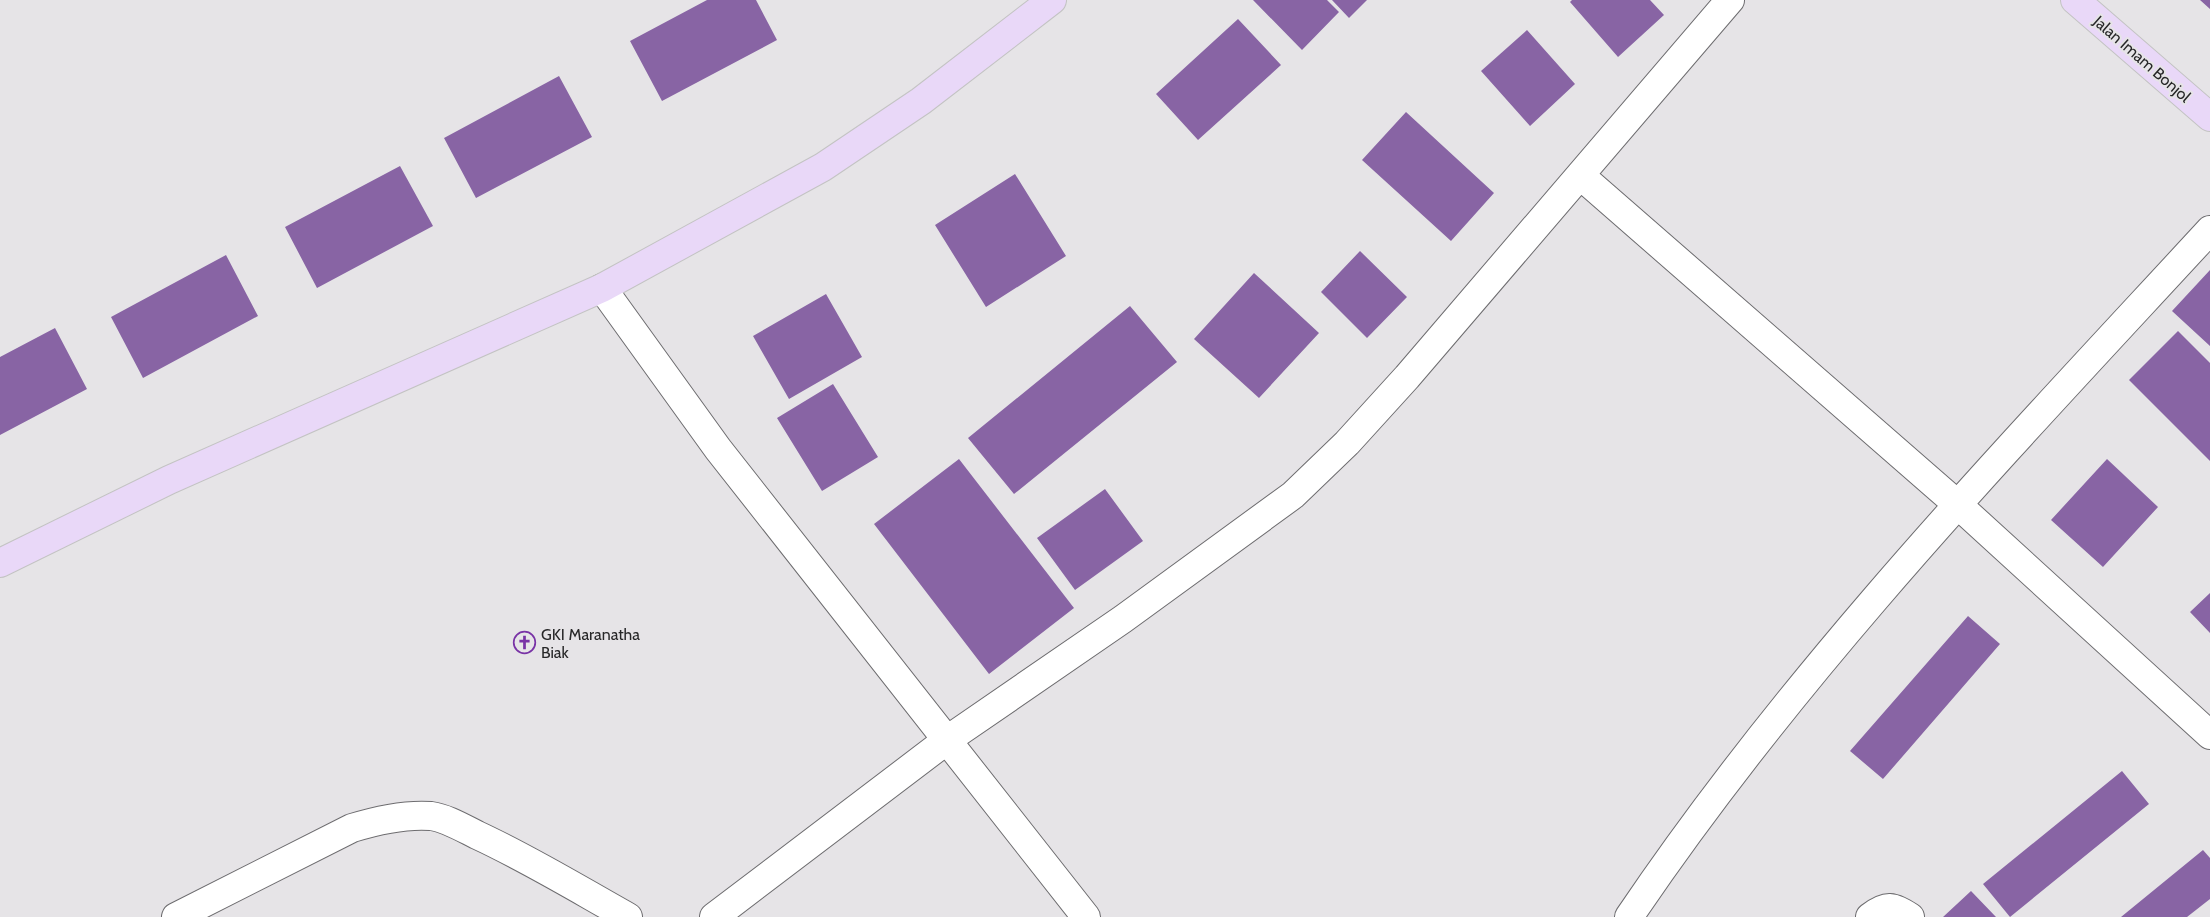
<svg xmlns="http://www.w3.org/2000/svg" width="2210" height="917" viewBox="0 0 2210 917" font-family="Cabin,sans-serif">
<rect width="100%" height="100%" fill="#e6e4e7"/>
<path fill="#8864a4" d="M707 0H756L777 40 662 101 630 41Z
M1253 0H1327L1339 12 1302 50Z
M1332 0H1367L1349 18Z
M1572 0H1650L1664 15 1618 57 1570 2Z
M2200 0H2210V9Z
M1238 19 1281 65 1198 140 1156 94Z
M1527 30 1575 84 1530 126 1481 71Z
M559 76 592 137 476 198 444 138Z
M1406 112 1494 193 1451 241 1362 160Z
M400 166 433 226 317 288 285 227Z
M1015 174 1066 256 986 307 935 225Z
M1360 251 1407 297 1367 338 1321 292Z
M226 255 258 316 143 378 111 317Z
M2210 270V346L2172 311Z
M1254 273 1319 333 1259 398 1194 339Z
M826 294 862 357 789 399 753 336Z
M1130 306 1177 362 1014 494 968 438Z
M55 328 87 389 0 435V357Z
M2178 331 2210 363V461L2129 380Z
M833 384 878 457 822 491 777 418Z
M959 459 1074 608 989 674 874 524Z
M2107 459 2158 507 2103 567 2051 520Z
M1105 489 1143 541 1075 590 1037 538Z
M2210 593V633L2190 612Z
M1968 616 2000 644 1883 779 1850 751Z
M2122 771 2149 804 2010 917 1983 884Z
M2203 850 2210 858V899L2187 917H2121Z
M1971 891 1996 917H1943Z"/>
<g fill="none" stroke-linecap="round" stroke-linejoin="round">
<defs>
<path id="minor" d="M1581 176 1957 504 2210 735
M602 288 718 449 1086 917
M176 917 352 828C378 820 404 814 431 816 446 818 463 828 477 835 529 859 578 889 628 917
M714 917 947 740 1123 619 1293 495 1347 443 1407 377 1730 0
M1629 917C1797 668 2007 450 2210 230
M1870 917C1887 904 1892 906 1910 917"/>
<path id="major" d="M2075 0 2210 117
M0 563 169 480 602 288 823 167 921 101 1052 0"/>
</defs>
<use href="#minor" stroke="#6d6c6f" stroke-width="30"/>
<use href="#major" stroke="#c3c3c3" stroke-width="30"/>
<use href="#minor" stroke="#fff" stroke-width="28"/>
<use href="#major" stroke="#e9d8f8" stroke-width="28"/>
</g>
<defs>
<symbol id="church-ring" viewBox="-11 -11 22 22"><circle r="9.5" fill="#e6e4e7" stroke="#7933a6" stroke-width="1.5"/><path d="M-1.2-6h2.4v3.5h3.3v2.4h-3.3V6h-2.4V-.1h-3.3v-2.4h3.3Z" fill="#7933a6"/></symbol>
</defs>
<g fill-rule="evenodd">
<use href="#church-ring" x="512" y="630" width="25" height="25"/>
</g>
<g text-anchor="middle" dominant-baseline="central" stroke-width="4" stroke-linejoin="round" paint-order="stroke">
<g font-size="16" fill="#272728" stroke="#e6e4e7">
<text transform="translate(2142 59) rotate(41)">Jalan Imam Bonjol</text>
</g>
<g font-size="16" fill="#272728" stroke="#e6e4e7" text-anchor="start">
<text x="541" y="634">GKI Maranatha<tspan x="541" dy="18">Biak</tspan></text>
</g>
</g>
</svg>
